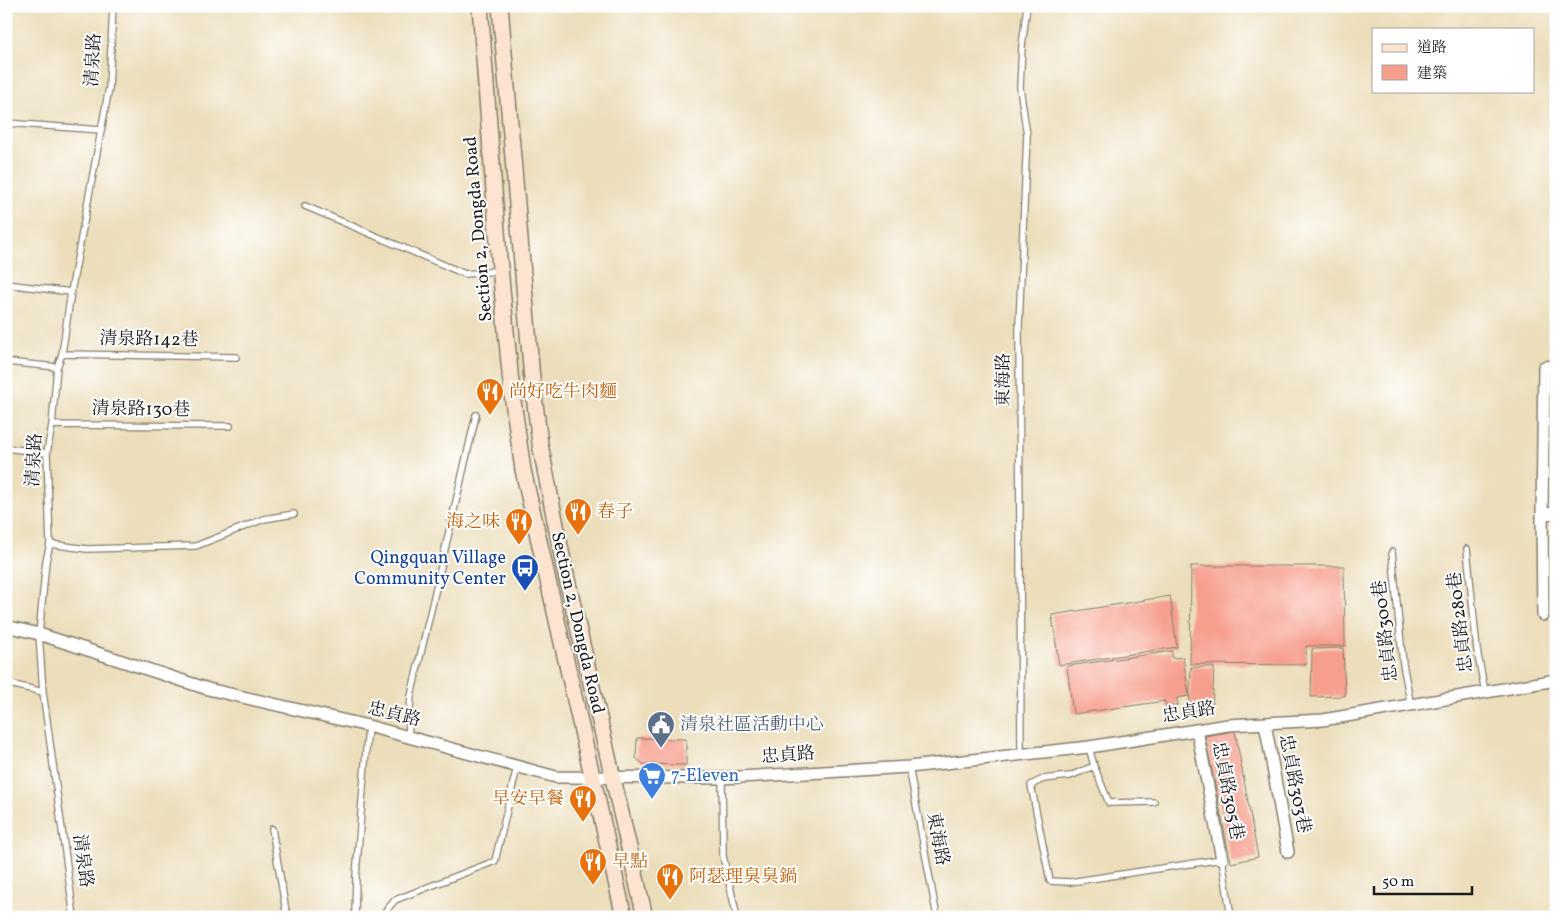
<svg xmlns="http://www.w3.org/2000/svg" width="1562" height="923" viewBox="0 0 1562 923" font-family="Vollkorn,'Noto Serif TC',serif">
<rect width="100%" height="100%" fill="#fff"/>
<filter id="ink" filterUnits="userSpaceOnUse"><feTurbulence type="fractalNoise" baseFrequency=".02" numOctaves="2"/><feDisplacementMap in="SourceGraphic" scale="10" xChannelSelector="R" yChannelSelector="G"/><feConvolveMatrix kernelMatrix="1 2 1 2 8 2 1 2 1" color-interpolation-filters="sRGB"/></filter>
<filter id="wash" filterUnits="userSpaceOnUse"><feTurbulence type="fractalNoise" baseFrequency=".0096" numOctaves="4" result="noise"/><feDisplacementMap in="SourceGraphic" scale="20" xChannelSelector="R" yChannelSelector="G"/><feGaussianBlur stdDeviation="1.12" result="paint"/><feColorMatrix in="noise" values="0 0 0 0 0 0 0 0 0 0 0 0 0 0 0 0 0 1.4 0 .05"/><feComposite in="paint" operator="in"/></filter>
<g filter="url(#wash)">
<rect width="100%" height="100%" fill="#ecdebb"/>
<g id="blocks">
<path fill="#f69f8d" d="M1191 566H1344L1345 646H1306V665L1190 664Z
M1170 596 1177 647 1059 665 1052 615Z
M1343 648 1345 696 1311 697 1312 649Z
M1172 651V658L1183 657 1189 696 1177 698 1178 705 1166 707 1165 701 1073 714 1067 666Z
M1191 667H1214L1212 711 1189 710Z
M1235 731 1258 857 1231 863 1205 736Z
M637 738 686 739V765L643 764 636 758Z"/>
</g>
</g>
<g filter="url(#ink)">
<use href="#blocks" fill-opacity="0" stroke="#847d6c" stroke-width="1"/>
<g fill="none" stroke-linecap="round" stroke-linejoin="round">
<defs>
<path id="lane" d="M6 123 101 130
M305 206 465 274 488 272 498 270
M6 284 71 292
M62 354 236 357
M6 362 57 367
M52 425 230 426
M6 448 47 453
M50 544 87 549 196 546 264 519 294 514
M1467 549 1477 650 1485 692
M1392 552 1403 664 1411 706
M6 683 43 692
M408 737 411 696 476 415
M1089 747 1094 766 1109 803 1154 802
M1021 755 1019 325 1027 135 1020 88 1022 46 1027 6
M1094 766 1070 776 1043 779 1031 785 1050 881 1070 882 1222 859 1231 917
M909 767 937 917
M722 778 723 856 737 917
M272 829 287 917
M355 915 356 876 368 726
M74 917 43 692 39 634 46 561 50 544 47 453 52 425 57 367 62 354 71 292 109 88 113 6
M349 917 355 915 362 917
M381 917 395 900 495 861 517 767"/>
<path id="street" d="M1542 514 1556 513
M1543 615 1542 514 1544 367 1556 366
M6 626 39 634 208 689 368 726 556 777 722 778 909 767 1089 747 1228 725 1323 720 1556 680
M1265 723 1288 852
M1197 730 1222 859"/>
<path id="secondary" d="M480 6 499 257 512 394 523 470 624 917
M500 6 532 379 540 444 564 566 645 917"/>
</defs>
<use href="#lane" stroke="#847d6c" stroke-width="8"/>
<use href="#street" stroke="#847d6c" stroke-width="14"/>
<use href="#secondary" stroke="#847d6c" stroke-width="18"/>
<use href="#lane" stroke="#fff" stroke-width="5.5"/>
<use href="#street" stroke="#fff" stroke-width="11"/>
<use href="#secondary" stroke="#fde4d1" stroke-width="15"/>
</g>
</g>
<defs>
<symbol id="restaurant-pin" viewBox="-11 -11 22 30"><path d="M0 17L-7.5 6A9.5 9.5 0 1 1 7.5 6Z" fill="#e8710a" stroke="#fff"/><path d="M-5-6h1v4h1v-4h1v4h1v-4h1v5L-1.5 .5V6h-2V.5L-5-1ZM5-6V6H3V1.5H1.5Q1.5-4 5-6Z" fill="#fff"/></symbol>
<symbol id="bus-pin" viewBox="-11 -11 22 30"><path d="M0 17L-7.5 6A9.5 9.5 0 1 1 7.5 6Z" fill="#1a4fb4" stroke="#fff"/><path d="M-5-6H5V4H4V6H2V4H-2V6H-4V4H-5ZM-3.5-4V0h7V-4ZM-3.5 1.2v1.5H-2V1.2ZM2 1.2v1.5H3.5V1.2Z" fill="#fff"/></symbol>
<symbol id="civic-pin" viewBox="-11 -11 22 30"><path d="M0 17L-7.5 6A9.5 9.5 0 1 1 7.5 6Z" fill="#5c6f8a" stroke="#fff"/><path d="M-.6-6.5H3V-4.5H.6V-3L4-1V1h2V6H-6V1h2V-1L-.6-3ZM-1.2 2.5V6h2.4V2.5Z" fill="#fff"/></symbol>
<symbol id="supermarket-pin" viewBox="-11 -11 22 30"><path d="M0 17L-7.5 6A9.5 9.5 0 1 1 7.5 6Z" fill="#3f7fe0" stroke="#fff"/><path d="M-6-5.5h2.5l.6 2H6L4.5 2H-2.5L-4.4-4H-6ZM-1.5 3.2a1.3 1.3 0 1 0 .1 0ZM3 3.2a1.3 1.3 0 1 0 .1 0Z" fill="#fff"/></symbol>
</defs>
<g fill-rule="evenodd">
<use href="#restaurant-pin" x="474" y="376" width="32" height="43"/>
<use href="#restaurant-pin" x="562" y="496" width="32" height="43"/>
<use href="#restaurant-pin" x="503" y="506" width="32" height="43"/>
<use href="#bus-pin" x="509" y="552" width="32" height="43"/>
<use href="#civic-pin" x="645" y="709" width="32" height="43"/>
<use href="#supermarket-pin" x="636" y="760" width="32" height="43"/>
<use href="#restaurant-pin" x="567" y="783" width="32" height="43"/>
<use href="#restaurant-pin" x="577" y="846" width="32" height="43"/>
<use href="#restaurant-pin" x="654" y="861" width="32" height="43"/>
</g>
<g text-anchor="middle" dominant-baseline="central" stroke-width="4" stroke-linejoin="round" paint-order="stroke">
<g font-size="18" fill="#1c1c1c" stroke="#fff">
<text transform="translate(94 60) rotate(-87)">清泉路</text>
<text transform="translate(479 229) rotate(-95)">Section 2, Dongda Road</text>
<text transform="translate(149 340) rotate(1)">清泉路142巷</text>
<text transform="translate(1004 380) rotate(-90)">東海路</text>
<text transform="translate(141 410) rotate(1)">清泉路130巷</text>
<text transform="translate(35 460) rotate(-87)">清泉路</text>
<text transform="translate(1461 622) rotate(-97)">忠貞路280巷</text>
<text transform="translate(577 623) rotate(77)">Section 2, Dongda Road</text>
<text transform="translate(1386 631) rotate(-97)">忠貞路300巷</text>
<text transform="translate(1189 713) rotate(-9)">忠貞路</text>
<text transform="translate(394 715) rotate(14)">忠貞路</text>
<text transform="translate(788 756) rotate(-4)">忠貞路</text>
<text transform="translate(1294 784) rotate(79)">忠貞路303巷</text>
<text transform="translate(1227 791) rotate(79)">忠貞路305巷</text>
<text transform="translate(937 839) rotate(79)">東海路</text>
<text transform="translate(82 861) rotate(82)">清泉路</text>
</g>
<g font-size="18" fill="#c56008" stroke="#fff" text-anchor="start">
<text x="509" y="392">尚好吃牛肉麵</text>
<text x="597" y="512">春子</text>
<text x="500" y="522" text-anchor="end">海之味</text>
<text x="564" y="799" text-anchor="end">早安早餐</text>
<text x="612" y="862">早點</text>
<text x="689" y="877">阿瑟理臭臭鍋</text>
</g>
<g font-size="18" fill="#164399" stroke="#fff" text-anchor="end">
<text x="506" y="558">Qingquan Village<tspan x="506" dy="21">Community Center</tspan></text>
</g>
<g font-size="18" fill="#4e5e75" stroke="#fff" text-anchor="start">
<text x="680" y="725">清泉社區活動中心</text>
</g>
<g font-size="18" fill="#366cbe" stroke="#fff" text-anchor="start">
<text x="671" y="776">7-Eleven</text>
</g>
</g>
<rect width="1562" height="923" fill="none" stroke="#fff" stroke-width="25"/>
<rect x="1372" y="28" width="162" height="65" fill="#ffffff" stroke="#a4a4a4"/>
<rect x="1382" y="44" width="25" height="8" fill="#fde4d1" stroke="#a4a4a4"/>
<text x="1417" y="52" font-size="15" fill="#1c1c1c">道路</text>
<rect x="1382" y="65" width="25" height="15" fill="#f69f8d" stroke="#a4a4a4"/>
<text x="1417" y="78" font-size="15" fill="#1c1c1c">建築</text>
<path d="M1374 886v8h98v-8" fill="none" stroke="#1c1c1c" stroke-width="2.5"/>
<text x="1382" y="886" font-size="15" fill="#1c1c1c" stroke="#ffffff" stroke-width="4" paint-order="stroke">50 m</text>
</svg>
